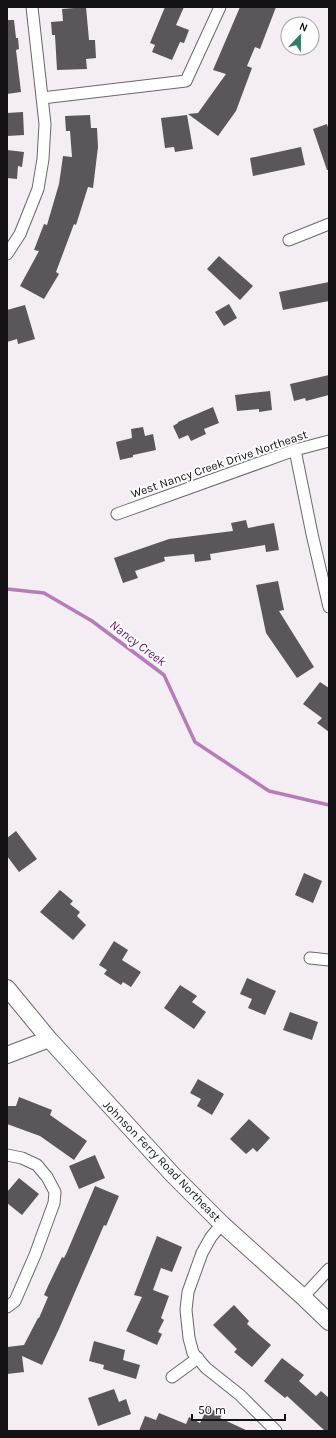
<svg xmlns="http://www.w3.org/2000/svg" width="336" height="1438" viewBox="0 0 336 1438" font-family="Karla,sans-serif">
<rect width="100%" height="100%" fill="#f4eef4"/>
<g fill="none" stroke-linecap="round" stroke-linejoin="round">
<path stroke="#b47db7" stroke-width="3.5" d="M7 589 44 593 92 621 164 675 195 742 269 791 329 805"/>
</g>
<path fill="#5b565b" d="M86 7 89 40H95L96 58 86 59 87 69 57 70 55 35H52L51 22 63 21 62 9Z
M165 7H184L176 25 189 30 184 43 180 42 172 60 152 52 155 45 150 43Z
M240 7H276L260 49 255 47 247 66 252 68 236 111 218 136 188 114 198 113 226 74 213 70Z
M7 20H14L16 38H18L19 49 16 50 21 92 7 94Z
M23 112 24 135 7 136V113Z
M90 115 91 128H97L98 147 93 188 88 187 76 225 74 224 56 272 59 274 44 299 20 286 39 251 34 250 44 224 47 225 59 184 63 156 72 157 70 131H66L65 116Z
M187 115 193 149 175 152 174 147 165 148 161 118Z
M327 124 329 131V170H327L313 129Z
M301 147 305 165 253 176 250 158Z
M7 150 24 152 22 167 18 166 17 179 7 178Z
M219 256 253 286 240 300 207 269Z
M329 282V301L283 310 279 292Z
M229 304 237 318 224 326 215 312Z
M25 305 35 339 18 344 17 339 7 342V310Z
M329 375V395L306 401 305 398 294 401 290 384Z
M270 391 272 410 259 412V409L237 411 235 395Z
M213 407 219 423 204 429 206 434 191 441 188 435 179 439 173 426 178 423V422Z
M143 427 145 436 153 434 156 450 133 455V457L120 460 116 442 132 438 131 429Z
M246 520 248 528 274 523 279 550 266 552 265 545 210 554 211 560 195 562 194 554 164 557 165 561 135 571 138 578 123 583 114 558 169 539 233 531 231 523Z
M278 581 284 610 279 611 314 667 297 678 266 633 256 585Z
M320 682 329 688V732L317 723 322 718 303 704Z
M16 831 37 859 19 872 7 856V838Z
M304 873 322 881 313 903 295 895Z
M60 890 73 901 70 904 80 912 77 916 86 925 73 940 40 912Z
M114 941 128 950 122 960 141 972 131 987 123 982 121 985 104 974 107 970 99 965Z
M247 978 276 991 265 1015 248 1008 252 999 240 994Z
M180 985 197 996 192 1002 206 1012 194 1029 164 1008Z
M290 1012 318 1022 312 1040 283 1030Z
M198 1079 224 1094 212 1115 197 1106 201 1099 190 1093Z
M19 1097 52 1110 50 1115 87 1141 74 1160 40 1136 7 1124V1106H16Z
M249 1119 270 1138 257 1152 253 1148 246 1154 230 1139Z
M95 1155 105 1178 79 1189 69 1166Z
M19 1178 39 1194 22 1215 7 1203V1192Z
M95 1186 119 1196 106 1226 104 1225 59 1329 42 1365 22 1356 24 1372 7 1374V1347L24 1345 38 1318H39L48 1297 44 1295 48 1286 62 1257 64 1258 67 1252Z
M157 1236 182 1247 172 1272 161 1268 153 1290 169 1296 161 1318 164 1320 158 1332 162 1334 157 1345 126 1331 142 1297 134 1295Z
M234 1305 249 1321 247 1324 271 1345 252 1367 234 1352 237 1349 213 1325Z
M94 1341 125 1350 123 1360 140 1365 136 1379 103 1369 104 1365 89 1361Z
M282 1358 304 1375 299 1381 316 1396 321 1391 329 1398V1431H325L287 1396 285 1398 264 1381Z
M114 1389 119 1402 126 1399 131 1414 98 1426 88 1398Z
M208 1407 222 1415 220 1418 248 1431H139L145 1416 156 1420 159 1413 186 1424 189 1417 200 1423Z"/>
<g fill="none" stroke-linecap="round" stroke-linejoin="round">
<defs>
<path id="street" d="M42 98 186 81 220 7
M289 240 329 224
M7 254 20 234 38 189 43 159 45 124 32 7
M295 450 312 534 329 607
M117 514 295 450 329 441
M310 958 329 960
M7 1155 22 1158 37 1165 47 1177 55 1192 54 1203 35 1255 15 1301 7 1307
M222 1224 211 1237 202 1253 188 1292 186 1310 189 1338 193 1353 206 1368 240 1395 276 1431
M303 1297 329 1269
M172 1377 198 1358"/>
<path id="secondary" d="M7 988 49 1039 173 1175 222 1224 303 1297 329 1322
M7 1055 49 1039"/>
</defs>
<use href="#street" stroke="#6b666b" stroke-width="13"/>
<use href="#secondary" stroke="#6b666b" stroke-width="18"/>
<use href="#street" stroke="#fff" stroke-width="11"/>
<use href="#secondary" stroke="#fff" stroke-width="16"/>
</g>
<g text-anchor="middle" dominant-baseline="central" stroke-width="4" stroke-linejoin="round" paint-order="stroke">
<g font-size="12" fill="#141214" stroke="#fefdfe">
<text transform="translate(219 464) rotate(-19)">West Nancy Creek Drive Northeast</text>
<text transform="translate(162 1161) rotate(46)">Johnson Ferry Road Northeast</text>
</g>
<g font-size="13" font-style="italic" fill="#5e1b62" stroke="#fefdfe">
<text transform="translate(138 643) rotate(37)">Nancy Creek</text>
</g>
</g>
<rect width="336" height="1438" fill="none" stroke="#141214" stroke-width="16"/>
<g transform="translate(300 36) rotate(22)"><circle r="19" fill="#fefdfe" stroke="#a09fa0"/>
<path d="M0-3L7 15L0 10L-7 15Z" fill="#397b6b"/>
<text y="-6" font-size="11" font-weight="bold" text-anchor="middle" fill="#141214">N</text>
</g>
<path d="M192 1414v6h93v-6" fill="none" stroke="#141214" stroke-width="2"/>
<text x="198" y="1414" font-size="12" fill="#141214" stroke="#fefdfe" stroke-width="3" paint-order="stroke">50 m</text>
</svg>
